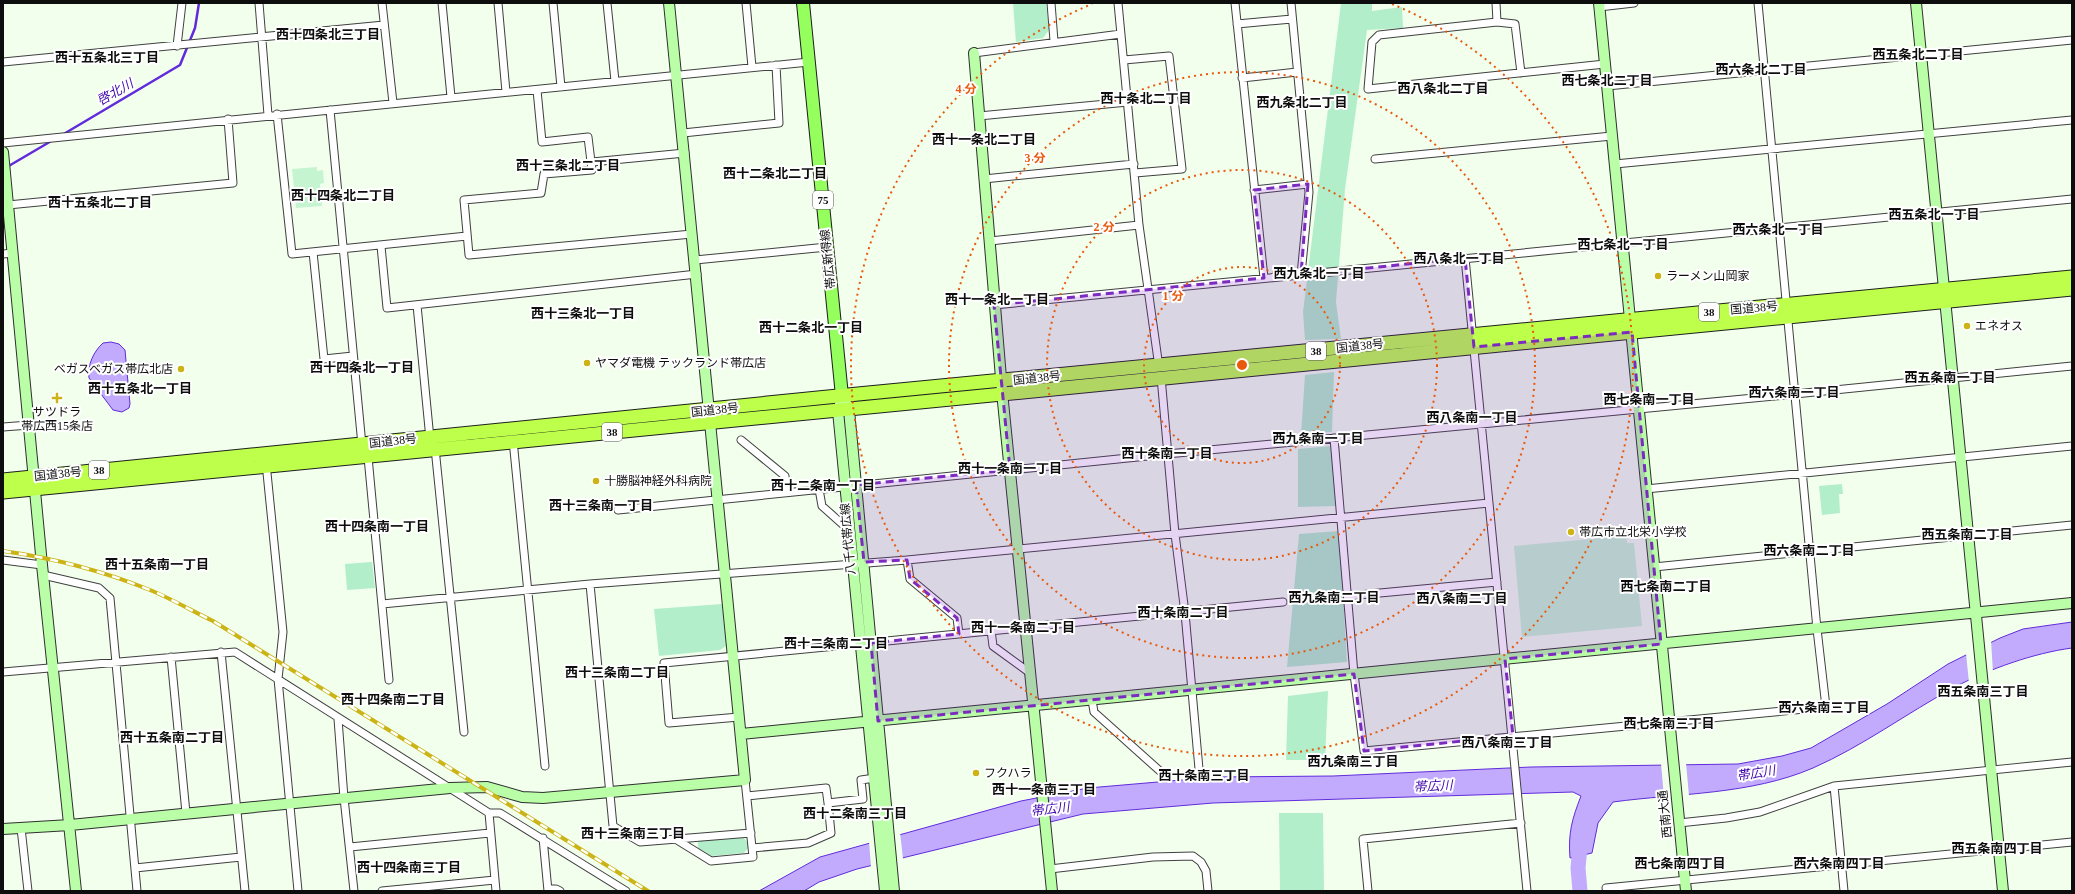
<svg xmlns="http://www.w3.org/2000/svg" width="2075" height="894" viewBox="0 0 2075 894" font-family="'Times New Roman','Noto Sans JP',serif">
<rect width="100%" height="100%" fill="#f2ffed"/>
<path fill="#b2eec9" d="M1013 3H1046L1049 30 1043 38 1016 42Z
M1341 3H1372V11L1402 7 1403 28 1367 30 1345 189 1336 302 1341 339 1305 340 1303 312Z
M1334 372 1332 432 1301 434 1305 375Z
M1332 446 1337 506 1298 507V449Z
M1842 484 1843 494H1839L1840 513 1822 515 1819 486Z
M1339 531 1347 662 1287 667 1299 534Z
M372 562 375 588 347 590 345 564Z
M722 604 726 646 720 650 659 656 654 609Z
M1328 691 1325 760H1286L1288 696Z
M1279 813H1323L1324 891H1280Z
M743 837 747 842 748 848 744 853 711 856 698 848V841Z"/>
<path fill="#c5f4d1" d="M317 167V171L323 170 324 183 320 184 322 206 296 208 292 169Z
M1626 536 1627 543H1634L1642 626 1522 637 1514 546Z"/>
<path fill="#c2abfd" stroke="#612bdc" d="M111 342 119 344 125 350 130 404 129 408 122 412 113 410 89 378C87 365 94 351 103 343Z
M2072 622V648C2034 653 1989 669 1955 687 1907 713 1863 746 1813 768 1750 795 1679 793 1613 802L1598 823 1592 853 1570 858C1568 833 1572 819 1581 796L1573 792 1213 803 1083 814 857 869 819 882 804 891H759L820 857 1021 801 1088 788 1216 777 1333 776 1531 767 1738 764 1782 756 1811 748 1887 704 1948 664 2000 638 2023 629Z"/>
<path fill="#f2ffed" d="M1991 640 1993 673 1969 683 1966 653Z
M1661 763H1686L1689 796 1664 798Z
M900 832 903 859 871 867 869 841Z"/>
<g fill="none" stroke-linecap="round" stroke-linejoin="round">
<path stroke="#612bdc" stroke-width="2.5" d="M62 135 180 65 195 28 199 3
M7 167 53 140"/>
<path stroke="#c2abfd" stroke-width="15" d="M1580 891 1578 868 1581 836"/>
<defs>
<path id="street" d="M259 3 268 115
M382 3 393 103
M442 3 451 97
M498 3 506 92
M553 3 561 87
M607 3 615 81
M746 3 752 67
M1051 3 1054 41
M1118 3 1139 225 1159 367
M1235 3 1264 278
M1291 3 1309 192 1301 275
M1496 3 1497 22
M1599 7 1634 3
M1237 24 1292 19
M177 46 182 3
M974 53 1121 34
M1124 60 1169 56 1182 169 1135 173
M3 62 384 25
M1521 73 1515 24 1497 22 1379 35 1372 42 1368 89 1605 64
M1242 78 1297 72
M1607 86 2072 40
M537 90 542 142 588 137 592 170 544 174 541 193 464 200 469 255 692 234
M330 110 362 445 368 457 389 680
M277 114 292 254 467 236
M979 116 1128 102
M683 133 779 123 776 65
M3 143 809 62
M1375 159 1612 136
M592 162 685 153
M1615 164 2072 120
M984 179 1134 164
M1254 190 1308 184
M8 205 233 183 228 119
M990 241 1139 225
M381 246 387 308 697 274
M313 252 324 359 353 356
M3 254 13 253
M1465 258 1527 891
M695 260 827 247
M417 305 430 439
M994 305 2072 199
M1161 377 1175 534 1185 613 1199 769
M3 427 29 425
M1334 438 1354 674 1364 751 1826 707 1817 629 1758 3
M513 440 545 766
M741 440 785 476 787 492
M435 448 464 732
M266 463 283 632 278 679 298 891
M819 489 822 506 850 531
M1646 489 2072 446
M618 510 1167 454 1795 394 2072 366
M3 560 42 565
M907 560 910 579 957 618 959 634
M1654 567 2072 525
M43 575 99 588 110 598 137 891
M590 584 613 826 640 842 751 833
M1348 596 1497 582
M382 604 590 584 907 560 1489 503
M991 630 993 646 1030 673
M221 652 245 891
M171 657 186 813
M3 672 235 652 489 813 496 891
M1092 700 1094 712 1161 772
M739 717 669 723 664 663 1283 602
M338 719 344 798 354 891
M1834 786 1844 891
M747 796 826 788 828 803 863 799 861 780 875 778
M489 813H500L626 891
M1679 823 1726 818 1760 812 1834 786 2072 762
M21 828 28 891
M543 838 548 891
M677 840 711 861 753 857 745 780
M350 847 490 833
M752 848 808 843 831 833 828 803
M135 868 241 857
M1050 869 1153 857 1193 856 1201 862 1206 871 1208 891
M1606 888 2072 842
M548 889H556L560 891
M382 891 495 880
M1368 891 1363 839 1521 823"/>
<path id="secondary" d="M1599 3 1686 891
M1916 3 2003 891
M974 53 1003 402 1052 891
M3 152 42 565 76 891
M846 403 849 410 894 891
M840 404 838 411 885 891
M741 734 2072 603
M3 829 70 825 450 788 487 787 522 797 543 798 745 780 669 3"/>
<path id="primary" d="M803 3 842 396"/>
<path id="highway" d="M3 480 858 394 2072 277
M3 492 2072 289"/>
</defs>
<use href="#street" stroke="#404040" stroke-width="9"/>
<use href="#secondary" stroke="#2f2f2f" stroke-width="12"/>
<use href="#primary" stroke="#1e1e1e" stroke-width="14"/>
<use href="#highway" stroke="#1e1e1e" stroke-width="15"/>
<use href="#street" stroke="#fff" stroke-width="7"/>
<use href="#secondary" stroke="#baffa8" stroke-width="10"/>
<use href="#primary" stroke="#94ff5d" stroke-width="12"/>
<use href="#highway" stroke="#bdff4b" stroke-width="13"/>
<defs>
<path id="rail" d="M3 551C53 558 103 571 150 590 172 599 192 611 213 621L648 891"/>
</defs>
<use href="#rail" stroke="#ccb316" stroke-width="4"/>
<use href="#rail" stroke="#fff" stroke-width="2.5" stroke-dasharray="8" stroke-linecap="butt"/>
</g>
<path fill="#7b2cbf" fill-opacity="0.2" stroke="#7b2cbf" stroke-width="3" stroke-dasharray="8 5" stroke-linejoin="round" d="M1308 184 1301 275 1465 258 1474 347 1632 332 1661 644 1505 659 1513 736 1364 751 1354 674 878 721 871 643 959 634 957 618 910 579 907 560 864 562 856 485 1010 470 994 305 1264 278 1254 190Z"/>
<g fill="none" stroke="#e8590c" stroke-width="2" stroke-dasharray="2 4">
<circle cx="1242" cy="365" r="98"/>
<circle cx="1242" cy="365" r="195"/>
<circle cx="1242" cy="365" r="293"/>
<path d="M1392 4A391 391 0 1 1 1092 4"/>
</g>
<g fill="#ccb316" stroke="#fff" stroke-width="1.5">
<circle cx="1658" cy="276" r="4"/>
<circle cx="1967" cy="326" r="4"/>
<circle cx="587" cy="363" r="4"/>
<circle cx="181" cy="369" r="4"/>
<path d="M55 392h4v4h4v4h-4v4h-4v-4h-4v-4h4z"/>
<circle cx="596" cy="481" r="4"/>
<circle cx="1571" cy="532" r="4"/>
<circle cx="976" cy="773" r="4"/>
</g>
<g text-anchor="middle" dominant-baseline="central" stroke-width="4" stroke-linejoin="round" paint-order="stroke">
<g fill="#fff" stroke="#565656" stroke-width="1">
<rect x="813" y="191" width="20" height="18" rx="3"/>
<rect x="1699" y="303" width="20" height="18" rx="3"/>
<rect x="1306" y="342" width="20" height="18" rx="3"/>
<rect x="602" y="423" width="20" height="18" rx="3"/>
<rect x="89" y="461" width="20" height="18" rx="3"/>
</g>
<g font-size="11" font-weight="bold" fill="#0d0d0d">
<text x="823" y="200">75</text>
<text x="1709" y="312">38</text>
<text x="1316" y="351">38</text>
<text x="612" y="432">38</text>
<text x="99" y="470">38</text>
</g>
<g font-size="12" fill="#0d0d0d" stroke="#fff">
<text transform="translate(828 259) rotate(-96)">帯広新得線</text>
<text transform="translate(1754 308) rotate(-5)">国道38号</text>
<text transform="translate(1360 346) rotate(-6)">国道38号</text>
<text transform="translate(1037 378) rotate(-6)">国道38号</text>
<text transform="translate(715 410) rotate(-6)">国道38号</text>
<text transform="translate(393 441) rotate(-6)">国道38号</text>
<text transform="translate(58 474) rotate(-6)">国道38号</text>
<text transform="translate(848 539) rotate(-95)">八千代帯広線</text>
<text transform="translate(1665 814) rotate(-96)">西南大通</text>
</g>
<g font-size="12" fill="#0d0d0d" stroke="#fff" text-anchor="start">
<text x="1666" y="276">ラーメン山岡家</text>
<text x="1975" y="326">エネオス</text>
<text x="595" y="363">ヤマダ電機 テックランド帯広店</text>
<text x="173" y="369" text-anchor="end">ベガスベガス帯広北店</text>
<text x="57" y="412" text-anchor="middle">サツドラ<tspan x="57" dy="14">帯広西15条店</tspan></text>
<text x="604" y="481">十勝脳神経外科病院</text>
<text x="1579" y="532">帯広市立北栄小学校</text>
<text x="984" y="773">フクハラ</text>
</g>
<g font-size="13" font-weight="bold" fill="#0d0d0d" stroke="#fff">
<text x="328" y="34">西十四条北三丁目</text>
<text x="1918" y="54">西五条北二丁目</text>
<text x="107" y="57">西十五条北三丁目</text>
<text x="1761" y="69">西六条北二丁目</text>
<text x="1607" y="80">西七条北二丁目</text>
<text x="1443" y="88">西八条北二丁目</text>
<text x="1146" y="98">西十条北二丁目</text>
<text x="1302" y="102">西九条北二丁目</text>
<text x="984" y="139">西十一条北二丁目</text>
<text x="568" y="165">西十三条北二丁目</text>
<text x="775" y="173">西十二条北二丁目</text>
<text x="343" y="195">西十四条北二丁目</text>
<text x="100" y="202">西十五条北二丁目</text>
<text x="1934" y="214">西五条北一丁目</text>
<text x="1778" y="229">西六条北一丁目</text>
<text x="1623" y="244">西七条北一丁目</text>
<text x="1459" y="258">西八条北一丁目</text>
<text x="1319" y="273">西九条北一丁目</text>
<text x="997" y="299">西十一条北一丁目</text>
<text x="583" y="313">西十三条北一丁目</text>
<text x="811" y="327">西十二条北一丁目</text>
<text x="362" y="367">西十四条北一丁目</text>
<text x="1950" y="377">西五条南一丁目</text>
<text x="140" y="388">西十五条北一丁目</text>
<text x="1794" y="392">西六条南一丁目</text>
<text x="1649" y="399">西七条南一丁目</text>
<text x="1472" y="417">西八条南一丁目</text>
<text x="1318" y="438">西九条南一丁目</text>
<text x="1167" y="453">西十条南一丁目</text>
<text x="1010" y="468">西十一条南一丁目</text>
<text x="823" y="485">西十二条南一丁目</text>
<text x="601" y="505">西十三条南一丁目</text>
<text x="377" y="526">西十四条南一丁目</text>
<text x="1967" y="534">西五条南二丁目</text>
<text x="1809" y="550">西六条南二丁目</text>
<text x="157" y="564">西十五条南一丁目</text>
<text x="1666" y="586">西七条南二丁目</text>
<text x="1334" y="597">西九条南二丁目</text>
<text x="1462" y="598">西八条南二丁目</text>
<text x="1183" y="612">西十条南二丁目</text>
<text x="1023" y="627">西十一条南二丁目</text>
<text x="836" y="643">西十二条南二丁目</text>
<text x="617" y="672">西十三条南二丁目</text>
<text x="1983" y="691">西五条南三丁目</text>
<text x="393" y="699">西十四条南二丁目</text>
<text x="1824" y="707">西六条南三丁目</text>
<text x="1669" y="723">西七条南三丁目</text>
<text x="172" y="737">西十五条南二丁目</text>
<text x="1507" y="742">西八条南三丁目</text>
<text x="1353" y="761">西九条南三丁目</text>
<text x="1204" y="775">西十条南三丁目</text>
<text x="1044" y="789">西十一条南三丁目</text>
<text x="855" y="813">西十二条南三丁目</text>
<text x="633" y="833">西十三条南三丁目</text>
<text x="1997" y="848">西五条南四丁目</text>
<text x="1680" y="863">西七条南四丁目</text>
<text x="1839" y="863">西六条南四丁目</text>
<text x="409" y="867">西十四条南三丁目</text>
</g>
<g font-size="13" font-style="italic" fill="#4109ac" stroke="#fff">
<text transform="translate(115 92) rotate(-30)">啓北川</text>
<text transform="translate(1756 773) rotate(-9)">帯広川</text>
<text transform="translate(1433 786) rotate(-3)">帯広川</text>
<text transform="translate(1050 809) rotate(-7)">帯広川</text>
</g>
</g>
<circle cx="1242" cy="365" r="6" fill="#e8590c" stroke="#fff" stroke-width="2"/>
<g font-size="12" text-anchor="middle" font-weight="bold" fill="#e8590c" stroke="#fff" stroke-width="4" stroke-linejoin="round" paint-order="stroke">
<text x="966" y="93">4 分</text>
<text x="1035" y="162">3 分</text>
<text x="1104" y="231">2 分</text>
<text x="1173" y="300">1 分</text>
</g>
<rect width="2075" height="894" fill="none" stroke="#0d0d0d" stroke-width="8"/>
</svg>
